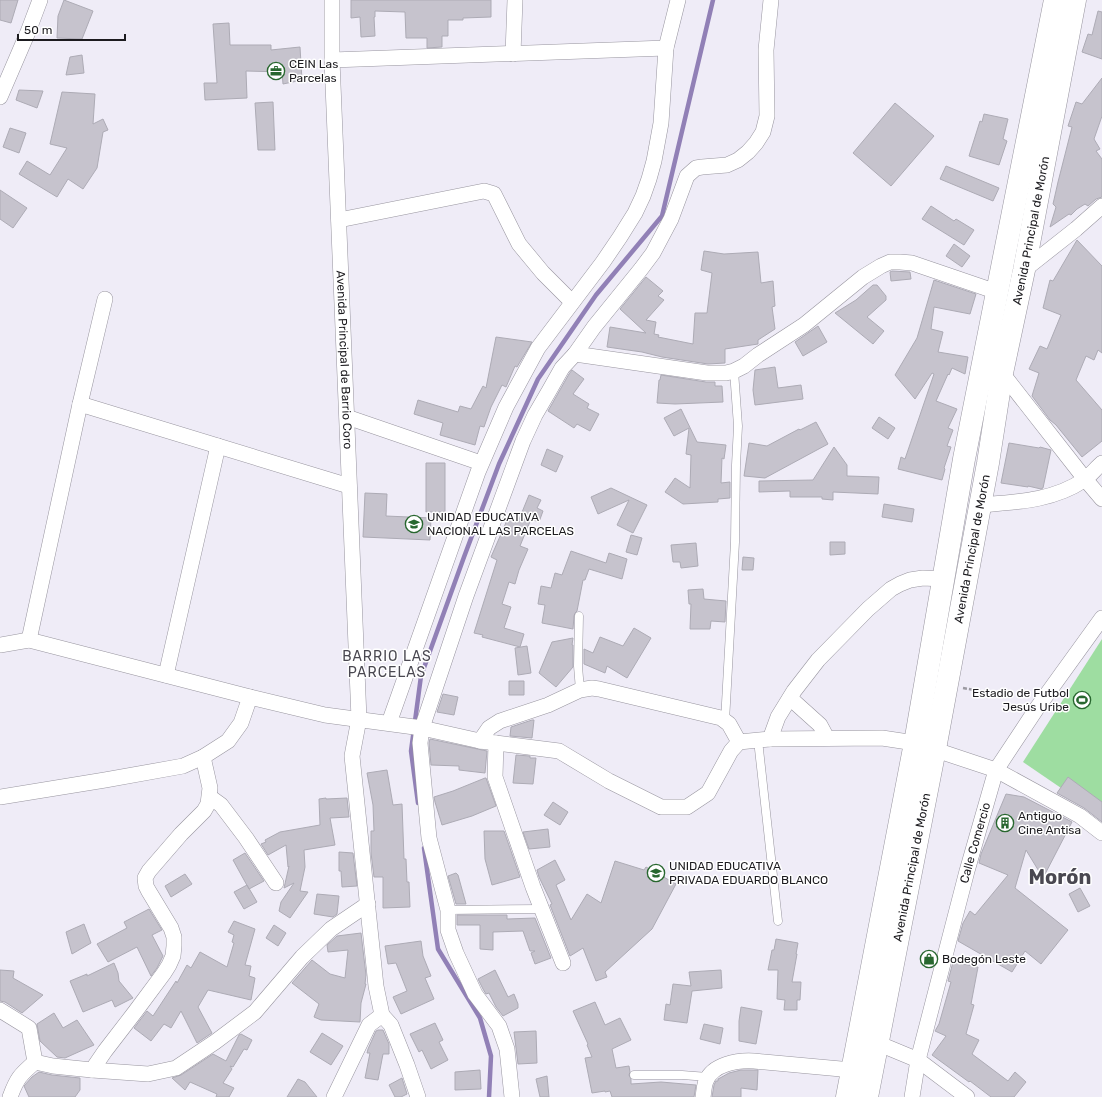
<svg xmlns="http://www.w3.org/2000/svg" width="1102" height="1097" viewBox="0 0 1102 1097" font-family="Rubik,sans-serif">
<rect width="100%" height="100%" fill="#efecf7"/>
<path fill="#9edda1" d="M1102 639V816L1023 762Z"/>
<g fill="none" stroke-linecap="round" stroke-linejoin="round">
<path stroke="#9180b6" stroke-width="4.5" d="M418 803 411 751 421 676 464 557 499 464 538 379 596 295 662 216 713 0
M424 848 438 949 480 1018 491 1056 489 1097"/>
</g>
<path fill="#c6c3cd" stroke="#adabb5" d="M0 0H18L11 23 0 20Z
M64 0 93 11 82 39 57 38 58 16Z
M351 0H491V17L463 18V20H448V36H442V47L427 48V38H406L405 12 375 11V17H374L375 36 361 37 360 17 351 18Z
M1098 11 1102 12V59L1082 52 1088 34 1092 35Z
M229 23 230 45H271V50L300 47 302 80 283 84 282 72 246 71 247 98 205 100 204 83H217L213 24Z
M82 55 84 73 66 75 70 57Z
M1102 78V116L1094 139 1100 149 1096 151 1102 159V197L1096 199 1088 206 1085 204 1077 209 1071 215 1069 214 1050 227 1056 207 1053 204 1058 182 1072 127 1068 126 1076 102 1082 104Z
M19 90 43 91 37 108 16 100Z
M62 92 95 94 93 124 103 119 108 130 103 132 97 168 83 189 68 179 57 197 19 174 27 161 50 175 67 148 50 144Z
M273 102 275 150H258L255 103Z
M895 103 934 136 891 186 853 153Z
M984 114 1008 119 1003 139 1007 141 999 165 969 156 980 121 982 122Z
M10 128 26 133 19 153 3 147Z
M946 166 999 188 993 201 940 179Z
M0 190 27 208 13 228 0 219Z
M931 206 954 221 956 219 974 230 964 245 922 219Z
M1077 240 1102 266V353L1098 350 1094 360 1086 356 1076 380 1102 410V441L1082 457 1056 425 1050 420 1032 396 1039 373 1029 369 1040 346 1047 349 1061 315 1043 308 1050 280 1053 281Z
M954 244 970 256 962 267 946 256Z
M704 251 724 254 758 252 761 283 773 281 775 306 772 307 775 329 758 340V344L725 349V363L708 364 662 357 642 352 607 347 610 327 646 333 620 309 646 277 663 291 658 296 664 300 646 320 656 322 654 334 659 335 658 337 693 344 695 313H707L712 273 701 270Z
M892 271 910 272 911 279 891 281 890 272Z
M934 280 976 294 970 314 934 307 931 329 943 332 938 352 968 357 965 374 952 368 949 375 948 374 936 401 957 409 948 428 953 430 947 446 951 447 944 468 945 469 942 480 898 469 901 457 905 459 934 374 932 373 915 399 895 375 917 338Z
M873 285H877L886 296V300L867 317 884 331 873 344 835 313 856 300Z
M818 326 827 342 803 356 795 342Z
M496 337 532 342 517 367 515 366 506 387 502 385 491 407 484 427 480 426 475 445 440 435 443 423 414 414 418 400 458 412 460 406 471 409 483 386 486 388Z
M775 367 778 388 801 385 803 399 755 405 753 390 755 370Z
M572 370 584 379 573 394 589 404 587 408 599 414 590 431 577 424 574 428 548 411 569 374Z
M661 375 706 382H715V386H722L723 402 675 404 657 403 659 380H660Z
M681 409 697 442 726 445 724 459 722 458 721 483 730 482V498L718 499V502L683 504 665 492 675 478 690 488 691 455 686 454 689 428 674 436 664 418Z
M879 417 895 428 888 439 872 428Z
M816 422 828 444 765 478 744 476 749 443 767 446 799 429 800 430Z
M1009 443 1039 448 1040 447 1051 450 1043 488 1041 489 1028 486V487L1001 483Z
M834 447 847 465V476L879 477 878 494 833 492V500L822 499V497H790V491L759 492V481L813 480Z
M547 449 563 456 556 472 541 465Z
M426 463H445V512H426Z
M611 488 647 505 633 533 617 525 629 500 598 514 591 497Z
M365 493 387 494 386 516 431 518 430 540 363 537Z
M529 495 541 500 537 508 543 511 539 522 531 519 520 546 528 549 519 570 515 584 509 582 502 604 511 607 504 628 524 634 520 647 482 637 483 635 474 633 497 560 491 557 508 518 518 522Z
M884 504 914 509 912 522 882 517Z
M631 535 642 538 637 555 626 552Z
M830 542H845V554L830 555Z
M696 543 698 566 681 568 680 562H673L671 545Z
M571 551 606 563 609 553 627 559 622 579 589 569 585 580H583L577 611 575 613 574 616 573 629 542 623 545 605 538 604 541 586 551 588 555 573 562 575Z
M743 557 754 558 753 570H742Z
M703 589 704 599 726 601 725 622 711 621 710 629H690L691 604H689L688 590Z
M634 628 651 638 627 678 607 666 605 673 584 664V649L593 653 600 637 623 646Z
M573 638 572 645H573V667L556 687 539 673 552 642Z
M527 646 531 673 518 675 515 648Z
M509 681H524V695H509Z
M443 694 458 697 454 715 437 712Z
M532 720H534L532 738 510 736 511 727Z
M430 739 487 751 485 773 459 770V766L431 765 429 743Z
M516 755 530 756V758H536L533 784 513 783Z
M387 770 393 805 402 804 404 859H406L407 882H409L410 907 383 908V877H374L371 853V831H374L373 805 367 773Z
M1068 777 1102 802V822L1084 808 1057 793Z
M485 778H486L496 806 472 816 442 825 435 802 434 797 453 791Z
M1006 794 1024 797 1072 822 1043 878 1026 850 1015 888 1068 930 1041 964 1025 951 1012 972 958 941 963 923 970 911 975 915 1008 875 979 863 981 854Z
M326 798V799L347 798 349 817 330 818 335 845 304 850 305 867 300 891 308 892 290 918 279 911 281 902 294 883 284 888 289 866 288 867 286 845 268 855 261 844 266 842 265 840 280 832 320 825 319 799Z
M553 802 568 812 560 825 544 815Z
M548 829 550 847 529 849 523 832Z
M484 831H504L520 877 492 885 485 859Z
M339 852 353 853 357 886 342 887 341 871H339Z
M245 853 264 881 249 889 233 860Z
M555 860 565 880 556 885 571 920 587 894 601 903 615 861 644 870 646 867 676 884 652 929 605 972 607 977 596 981 583 948 570 956 550 905 552 904 539 877 537 870Z
M456 873 458 875 466 904H456L448 876Z
M185 874 192 884 171 897 165 886Z
M247 885 257 902 244 909 234 892Z
M1080 888 1090 906 1078 912 1069 894Z
M317 894 339 896 337 914 333 917 314 914Z
M149 909 162 930 152 935 163 956 157 968 151 976 137 947 108 962 97 944 127 928 124 922Z
M457 915H507V919L535 918 551 958 535 964 531 953 535 951H530L523 931 493 932V950L480 949V925H457Z
M234 921 255 929 245 965 251 966 249 976 255 978 251 1000 208 990 198 1007 212 1033 197 1043 181 1011 171 1028 164 1024 151 1041 134 1028 147 1011 153 1016 176 981 177 983 187 965 191 968 200 952 227 967 234 943 232 942 234 935 228 932Z
M84 924 91 943 72 954 66 932Z
M274 925 286 933 278 946 266 938Z
M361 933 366 975 365 984H366L361 1003 360 1022 321 1020 314 1017 319 1004 292 983 312 960 330 974 345 978 348 950 328 952 327 945 337 936Z
M776 939 798 943 796 954H797L792 982H801L800 1000H797V1010H784L785 1000 777 999 778 970H768L772 950H774Z
M421 941 423 956 431 976 425 978 434 999 401 1014 393 997 407 991 396 963 388 964 385 946Z
M953 962 978 967 971 1004 974 1005 966 1034 979 1040 972 1054 1008 1081 1015 1072 1026 1082 1014 1097H991L970 1081 969 1082 932 1055 946 1036 935 1031 939 1024 951 982 948 981Z
M114 963 118 973 119 981 133 998 115 1007 112 1000 83 1012 70 981 87 974V976Z
M0 970 14 971 13 978 43 995 22 1013 5 1002 0 1001Z
M495 970 508 997 514 994 518 1004V1008L503 1016 496 1007 489 993 486 994 483 989 478 979Z
M721 970 722 988 692 991 687 1023 664 1020 666 1004 670 1005 673 984 691 986 689 972Z
M595 1002 605 1025 620 1018 631 1040 612 1049 616 1068 629 1066 630 1072 629 1075 631 1079V1084L661 1082 696 1085 694 1097H612L610 1091 605 1092V1091L592 1093 585 1058 592 1057 587 1045 588 1044 573 1011Z
M741 1007 762 1011 756 1044 739 1041V1021Z
M54 1013 63 1028 77 1020 94 1045 65 1058 57 1057 40 1041 37 1024Z
M435 1023 443 1040 439 1042 448 1060 431 1069 422 1050 419 1052 410 1034Z
M704 1024 723 1028 720 1044 700 1039Z
M378 1030H383L389 1044V1054H383L378 1080 365 1078 370 1053H367L368 1049 376 1031Z
M536 1031 537 1063 518 1064 514 1032Z
M322 1033 343 1046 331 1065 310 1052Z
M241 1034 252 1040 247 1050 244 1049 233 1067 230 1066 232 1069 223 1083 234 1088 229 1097H216L217 1094 190 1082 185 1090 172 1078 181 1075 213 1054 226 1061 239 1035Z
M480 1070 481 1089 455 1090V1072Z
M741 1070H758L757 1090 741 1088V1097H712L714 1085 716 1081H718V1079L720 1078 729 1073Z
M39 1072 52 1075 80 1078V1090L75 1097H29L24 1086 32 1077Z
M547 1076 549 1097H540L536 1079Z
M402 1078 407 1094 401 1097H395L389 1085Z
M298 1079 305 1082 317 1097H287Z"/>
<g fill="none" stroke-linecap="round" stroke-linejoin="round">
<defs>
<path id="service" d="M579 616 578 666 580 690
M725 721 735 542 736 465 738 426 734 371
M758 740 778 921
M448 910 542 909
M634 1075H682L708 1077"/>
<g id="minor">
<path id="s1" d="M332 0V60L359 719 352 756 376 986 382 1015 391 1025 407 1065 418 1097"/>
<path d="M513 54 515 0"/>
<path d="M332 60 666 48"/>
<path d="M0 97 28 32 40 0"/>
<path d="M339 220 484 191 494 194 519 244 543 273 572 302"/>
<path d="M1024 270 1076 229 1102 206"/>
<path d="M575 354 707 373H726L734 371 744 366 758 355 804 325 863 277 881 266 890 262H900L912 263 997 292"/>
<path d="M1002 373 1085 479 1102 499"/>
<path d="M80 404 349 486"/>
<path d="M347 417 481 463"/>
<path d="M980 505C1016 502 1053 501 1084 480 1091 475 1096 468 1102 463"/>
<path d="M29 640 80 404 105 299"/>
<path d="M0 645 29 640 250 697 325 715 422 728 480 741 559 751 609 781 661 807H687L708 793 731 751 739 742 770 739 882 738 915 743 996 770 1080 816 1102 833"/>
<path d="M166 675 218 446"/>
<path d="M790 698 820 725 827 738"/>
<path d="M389 723 478 472 506 407 538 348 603 262 620 237 635 213 643 196 649 179 654 161 661 123 666 48 678 0"/>
<path d="M770 739 778 717 794 691 818 660 868 609 891 589 900 584 910 580 923 578 943 579"/>
<path d="M480 741 489 728 500 721 548 705 580 690 592 688 599 689 721 718 729 724 739 742"/>
<path d="M496 743 495 777 533 887 563 963"/>
<path d="M0 797 105 780 183 766 203 757 228 741 241 723 250 697"/>
<path d="M210 797 221 805 246 838 276 883"/>
<path d="M0 1010 29 1028 35 1062"/>
<path d="M877 1043 918 1060 967 1097"/>
<path d="M35 1062 53 1066 92 1070 148 1074 176 1068 215 1042 255 1012 302 957 331 929 368 904"/>
<path d="M92 1070 105 1051 135 1012 164 973 169 965 173 956 174 946V937L171 928 148 890 146 886 145 878 149 871 181 834 204 811 208 804 210 788 203 757"/>
<path d="M10 1097C17 1078 20 1075 35 1062"/>
<path d="M334 1097 369 1025 382 1015"/>
<path d="M512 1097 507 1049 499 1026 475 994 456 953 448 930V910L429 838 420 743 422 728 466 596 523 441 535 415 549 391 562 368 575 354 594 327 641 269 653 253 671 219 687 176 696 168 702 167 727 165 738 160 748 152 756 143 763 132 767 116 766 50 771 0"/>
<path d="M703 1097C704 1091 704 1086 706 1081 713 1064 737 1060 754 1061L852 1070"/>
<path id="s2" d="M912 1097 918 1060 967 871 996 770 1037 708 1102 618"/>
</g>
<g id="primary">
<path d="M847 1097 915 743 964 459 1055 0"/>
<path id="s3" d="M867 1097 935 749 988 463 1002 373 1024 270 1075 0"/>
</g>
</defs>
<use href="#service" stroke="#98959f" stroke-width="9"/>
<use href="#minor" stroke="#98959f" stroke-width="16"/>
<use href="#primary" stroke="#98959f" stroke-width="23"/>
<path stroke="#9c9aa2" stroke-width="2.5" stroke-dasharray="4 2" stroke-linecap="butt" d="M963 688 980 691"/>
<use href="#service" stroke="#fff" stroke-width="8"/>
<use href="#minor" stroke="#fff" stroke-width="15"/>
<use href="#primary" stroke="#fff" stroke-width="22"/>
</g>
<defs>
<symbol id="office-ring" viewBox="-11 -11 22 22"><circle r="9.5" fill="#fff" stroke="#28672f" stroke-width="1.5"/><path d="M-6-3h4V-5.5h4V-3h4V5H-6ZM-1-4.5V-3h2v-1.5ZM-6 0V1H6V0Z" fill="#28672f"/></symbol>
<symbol id="school-ring" viewBox="-11 -11 22 22"><circle r="9.5" fill="#fff" stroke="#28672f" stroke-width="1.5"/><path d="M0-5L7-2L0 1L-7-2ZM-4 1L0 2.5L4 1V4Q0 6-4 4Z" fill="#28672f"/></symbol>
<symbol id="stadium-ring" viewBox="-11 -11 22 22"><circle r="9.5" fill="#fff" stroke="#28672f" stroke-width="1.5"/><path d="M0-5a6.5 5 0 1 0 0 10a6.5 5 0 1 0 0-10ZM-3.5-1.8h7v3.6h-7Z" fill="#28672f"/></symbol>
<symbol id="building-ring" viewBox="-11 -11 22 22"><circle r="9.5" fill="#fff" stroke="#28672f" stroke-width="1.5"/><path d="M-4-6H4V6H1V3H-1V6H-4ZM-2.5-4.3h1.7v1.8h-1.7ZM.8-4.3h1.7v1.8H.8ZM-2.5-1h1.7V.8h-1.7ZM.8-1h1.7V.8H.8Z" fill="#28672f"/></symbol>
<symbol id="shop-ring" viewBox="-11 -11 22 22"><circle r="9.5" fill="#fff" stroke="#28672f" stroke-width="1.5"/><path d="M-5-2.5h2.3a2.7 3.5 0 0 1 5.4 0H5L5.5 6h-11ZM-1.5-2.5h3a1.5 2.3 0 0 0-3 0Z" fill="#28672f"/></symbol>
</defs>
<g fill-rule="evenodd">
<use href="#office-ring" x="266" y="61" width="20" height="20"/>
<use href="#school-ring" x="404" y="514" width="20" height="20"/>
<use href="#stadium-ring" x="1072" y="690" width="20" height="20"/>
<use href="#building-ring" x="995" y="813" width="20" height="20"/>
<use href="#school-ring" x="646" y="863" width="20" height="20"/>
<use href="#shop-ring" x="919" y="949" width="20" height="20"/>
</g>
<g text-anchor="middle" dominant-baseline="central" stroke-width="3" stroke-linejoin="round" paint-order="stroke">
<g font-size="12" fill="#1c1b1f" stroke="#fff" text-anchor="start">
<text x="289" y="64">CEIN Las<tspan x="289" dy="14">Parcelas</tspan></text>
<text x="427" y="517">UNIDAD EDUCATIVA<tspan x="427" dy="14">NACIONAL LAS PARCELAS</tspan></text>
<text x="1069" y="693" text-anchor="end">Estadio de Futbol<tspan x="1069" dy="14">Jesús Uribe</tspan></text>
<text x="1018" y="816">Antiguo<tspan x="1018" dy="14">Cine Antisa</tspan></text>
<text x="669" y="866">UNIDAD EDUCATIVA<tspan x="669" dy="14">PRIVADA EDUARDO BLANCO</tspan></text>
<text x="942" y="959">Bodegón Leste</text>
</g>
<g font-size="12" fill="#1c1b1f" stroke="#fff">
<text stroke="none"><textPath href="#s3" startOffset="882">Avenida Principal de Morón</textPath></text>
<text stroke="none"><textPath href="#s1" startOffset="360">Avenida Principal de Barrio Coro</textPath></text>
<text stroke="none"><textPath href="#s3" startOffset="558">Avenida Principal de Morón</textPath></text>
<text stroke="none"><textPath href="#s2" startOffset="262">Calle Comercio</textPath></text>
<text stroke="none"><textPath href="#s3" startOffset="234">Avenida Principal de Morón</textPath></text>
</g>
<g font-size="14" letter-spacing="1" fill="#4a4851" stroke="#fff">
<text x="387" y="656">BARRIO LAS<tspan x="387" dy="16">PARCELAS</tspan></text>
</g>
<g font-size="20" font-weight="bold" fill="#4a4851" stroke="#fff">
<text x="1060" y="877">Morón</text>
</g>
</g>
<path d="M18 34v6h107v-6" fill="none" stroke="#1c1b1f" stroke-width="2"/>
<text x="24" y="34" font-size="12" fill="#1c1b1f" stroke="#ffffff" stroke-width="3" paint-order="stroke">50 m</text>
</svg>
